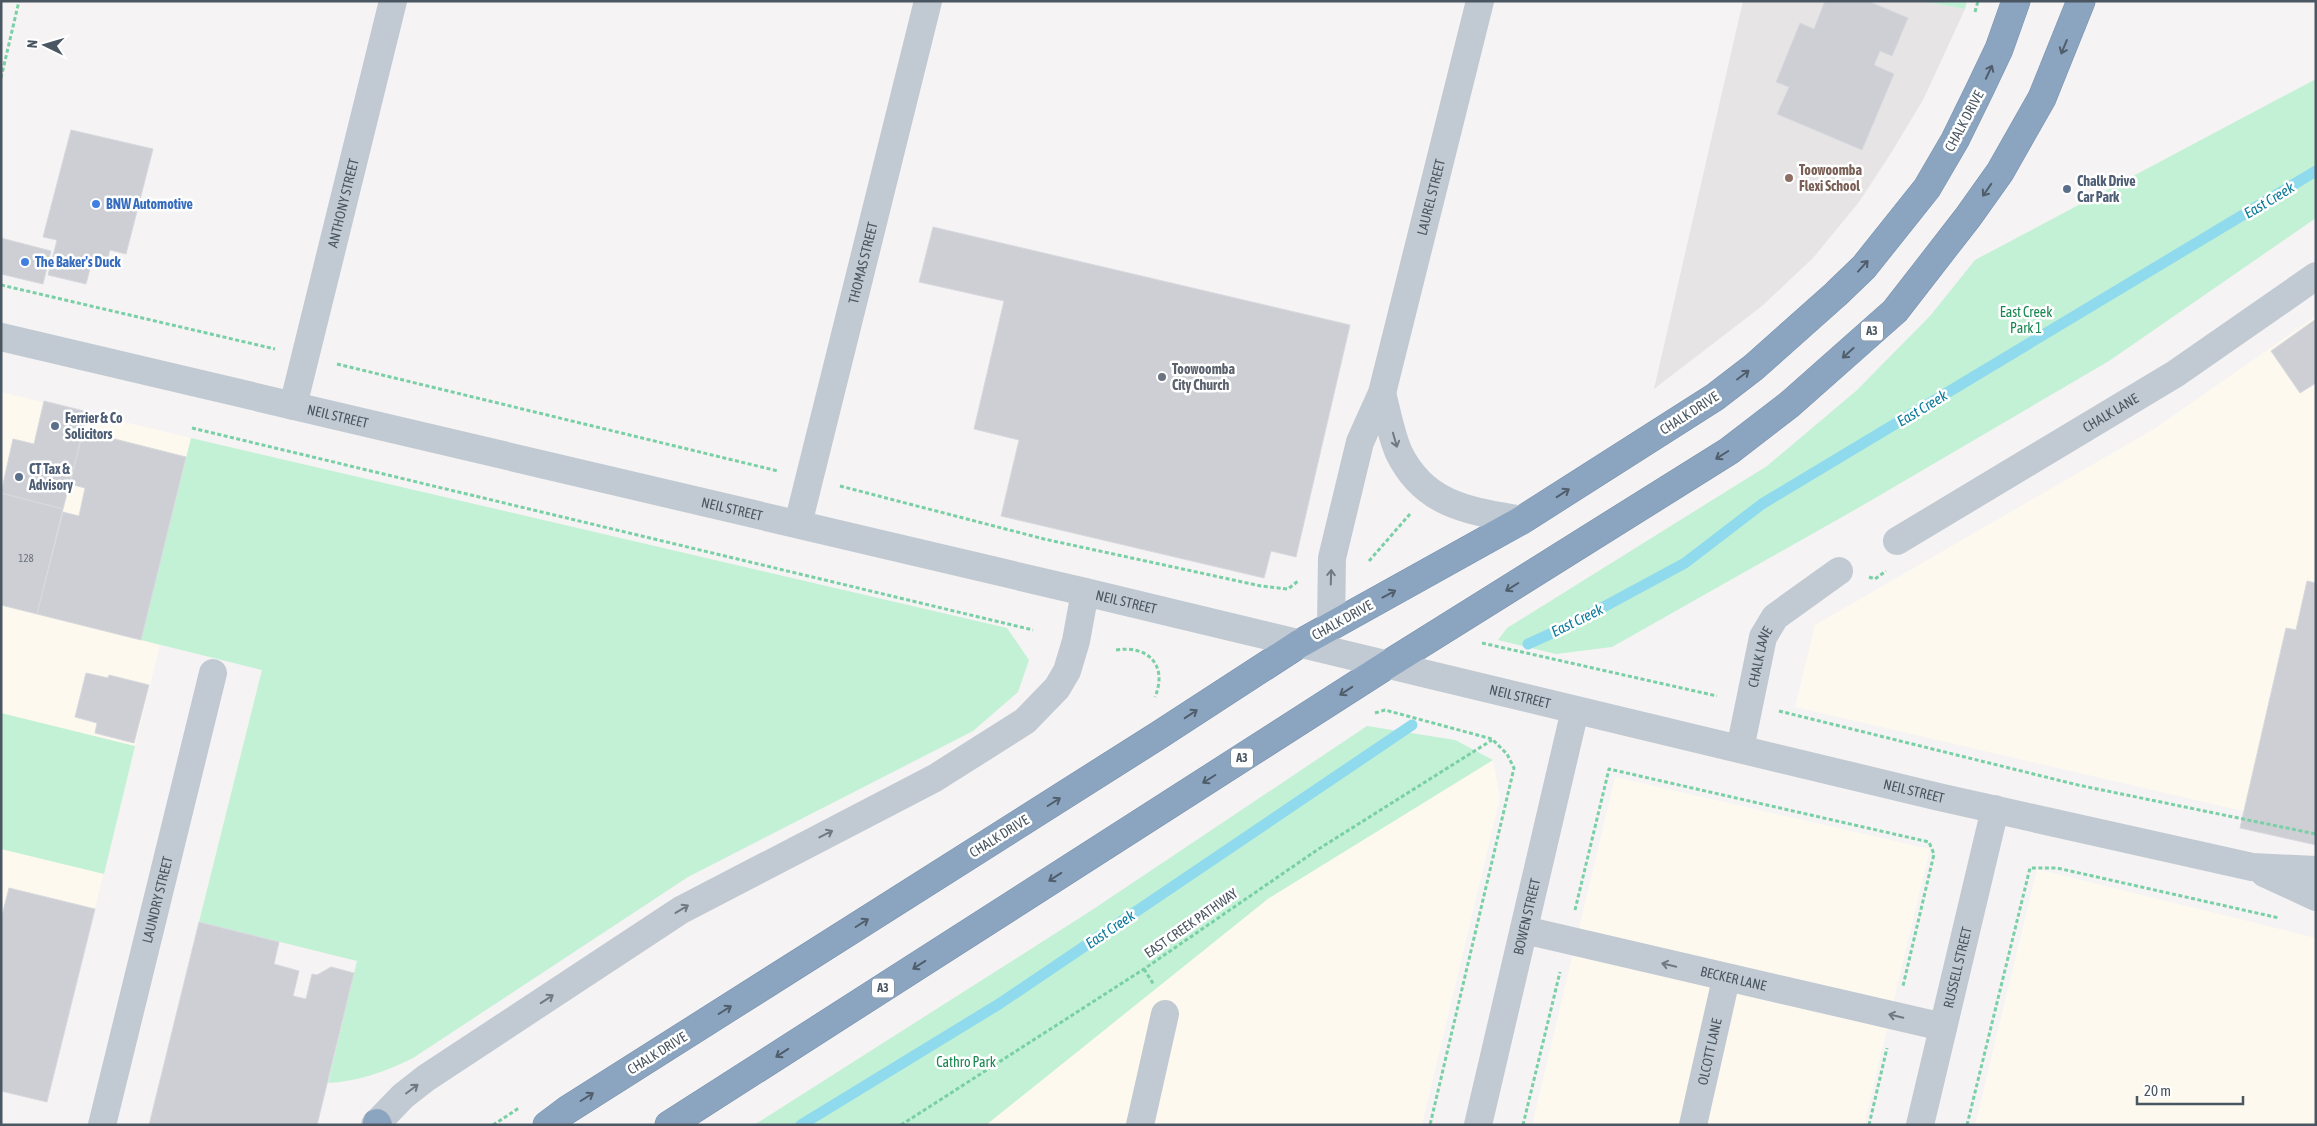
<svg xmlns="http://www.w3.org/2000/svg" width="2317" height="1126" viewBox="0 0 2317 1126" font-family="'Asap Condensed',sans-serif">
<rect width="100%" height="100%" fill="#f5f3f3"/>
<path fill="#fdf9ef" d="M2316 316V828L1795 707 1815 625 2154 429Z
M1 392 191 438 141 640 160 645 47 1102 1 1091Z
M1493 760 1500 798 1422 1125H986L1269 898Z
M1615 777 1930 849 1864 1125H1532Z
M2037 869 2316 938V1125H1975Z"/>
<path fill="#e6e4e5" d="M1743 1H1921L1965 9 1923 100 1891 153 1859 202 1813 258 1762 306 1654 389Z"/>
<path fill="#c3f1d5" d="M1921 1H1967L1965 9Z
M2316 79V218L2109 361 1858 508 1612 647 1556 654 1498 640 1507 628 1767 466 1856 391 1930 316 1975 260Z
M191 438 1007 628 1029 660 1018 692 973 731 688 877 413 1058C385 1072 359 1081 328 1083L357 961 199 922 262 670 141 640Z
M1 713 135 746 104 874 1 849Z
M1367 726 1455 740 1493 760 1269 898 986 1125H754L1089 912Z"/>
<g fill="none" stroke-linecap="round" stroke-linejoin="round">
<path stroke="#90daee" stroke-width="11" d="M1528 644 1572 624 1685 563 1762 504 2316 171
M801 1125 999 1004 1412 725"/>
</g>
<path fill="#cdcfd5" stroke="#d7d9de" d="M1825 1H1868L1908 18 1892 56 1880 51 1874 65 1894 74 1862 150 1777 114 1789 87 1776 82 1800 23 1814 29Z
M71 130 153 149 126 254 110 250 105 268 91 265 86 284 48 275 57 240 43 237Z
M933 227 1350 325 1296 557 1271 551 1264 578 1001 516 1019 440 974 429 1004 301 919 282Z
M1 238 51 251 43 284 1 274Z
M2316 319V383L2300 393 2271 351Z
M44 401 88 412 63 509 1 493 13 439 34 444Z
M83 431 186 457 141 640 37 614 63 512 79 516 85 488 70 484Z
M1 493 63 509 37 614 1 605Z
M2307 581 2316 583V845L2240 828 2286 628 2296 630Z
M86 673 108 678 109 675 149 685 134 743 95 733 97 723 75 717Z
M9 888 95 909 47 1102 1 1091V919Z
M199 922 279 942 274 964 299 971 293 996 306 999 312 974 317 975 331 967 354 973 317 1125H149Z"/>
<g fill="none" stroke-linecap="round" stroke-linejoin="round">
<defs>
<path id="highway" d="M377 1123 378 1125
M547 1125 567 1110 1159 735 1299 644 1522 520 1715 397 1754 367 1836 294 1864 267 1927 188 1955 140 1980 89 1999 49 2016 1
M669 1125 1387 665 1729 451 1790 404 1895 311 1968 217 2000 172 2042 98 2081 1"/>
</defs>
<use href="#highway" stroke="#7690ad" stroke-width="29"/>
<path stroke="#7ad0a6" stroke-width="3" stroke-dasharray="4 2.5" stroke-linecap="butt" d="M1975 12 1978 1
M1 78 19 1
M1 285 275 349
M337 364 778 471
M192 428 1033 630
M840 486 1044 539 1261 586 1288 589 1298 581
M1369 561 1410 514
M1869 577 1875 579 1886 571
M1482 643 1717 696
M1116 650C1148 645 1168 665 1155 697
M1779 711 2078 785 2316 834
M1375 713 1385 710 1492 739 1507 754 1514 768 1430 1125
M1575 910 1609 769 1929 842 1934 854 1903 986
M1144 969 1154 985
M493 1125 519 1108
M901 1125 1144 969 1317 850 1492 740
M1523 1125 1560 972
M1869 1125 1887 1048
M1967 1125 2030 868H2057L2279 918"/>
<g stroke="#c1cad2" stroke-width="28">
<path id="s1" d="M1 337 1085 592 1939 797 2252 867 2316 870"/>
<path d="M1382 393C1387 412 1391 435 1399 453 1425 506 1470 511 1522 520"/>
<path id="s2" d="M293 406 393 1"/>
<path id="s3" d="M798 524 928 1"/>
<path id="s4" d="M1897 541 2175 374 2316 276"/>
<path id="s5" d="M1331 625 1332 558 1360 442 1382 393 1480 1"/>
<path id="s6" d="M1740 749 1763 637 1775 617 1839 571"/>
<path d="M2264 873 2316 897"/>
<path id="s7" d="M1524 930 1943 1027"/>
<path id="s8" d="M102 1125 213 673"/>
<path d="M375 1125 403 1096 426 1078 681 910 935 778 1025 721 1057 688 1067 671 1076 641 1085 592"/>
<path d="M1140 1125 1165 1014"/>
<path id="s9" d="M1478 1125 1575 710"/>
<path id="s10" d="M1693 1125 1726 979"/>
<path id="s11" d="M1920 1125 1995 809"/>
</g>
<use href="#highway" stroke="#8ba5c1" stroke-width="28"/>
</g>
<defs><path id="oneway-shaft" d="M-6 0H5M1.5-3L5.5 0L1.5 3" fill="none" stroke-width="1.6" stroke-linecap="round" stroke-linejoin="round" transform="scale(1.25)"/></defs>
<g stroke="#505e6b">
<use href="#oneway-shaft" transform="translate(2064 47) rotate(112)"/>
<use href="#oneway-shaft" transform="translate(1989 72) rotate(-65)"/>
<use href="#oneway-shaft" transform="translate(1987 190) rotate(125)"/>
<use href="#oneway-shaft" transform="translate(1863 266) rotate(-48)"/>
<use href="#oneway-shaft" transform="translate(1848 353) rotate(138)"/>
<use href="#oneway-shaft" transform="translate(1743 375) rotate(-37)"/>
<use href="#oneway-shaft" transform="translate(1722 455) rotate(148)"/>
<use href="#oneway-shaft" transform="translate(1563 493) rotate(-33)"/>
<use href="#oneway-shaft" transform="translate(1512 587) rotate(148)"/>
<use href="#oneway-shaft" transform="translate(1389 594) rotate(-28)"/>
<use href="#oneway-shaft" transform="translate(1346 691) rotate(147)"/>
<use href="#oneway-shaft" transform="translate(1191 714) rotate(-33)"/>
<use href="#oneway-shaft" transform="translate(1209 779) rotate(148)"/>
<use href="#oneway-shaft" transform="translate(1054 802) rotate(-32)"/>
<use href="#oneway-shaft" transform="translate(1055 877) rotate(147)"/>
<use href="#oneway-shaft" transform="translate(862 923) rotate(-32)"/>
<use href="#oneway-shaft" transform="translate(919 965) rotate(147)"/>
<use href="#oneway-shaft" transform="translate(725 1010) rotate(-32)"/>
<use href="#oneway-shaft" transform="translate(782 1053) rotate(147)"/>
<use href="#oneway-shaft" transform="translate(587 1097) rotate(-32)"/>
</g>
<g stroke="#6e7983">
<use href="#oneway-shaft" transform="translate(1395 440) rotate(74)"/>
<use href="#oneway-shaft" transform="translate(1331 577) rotate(-88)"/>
<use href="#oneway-shaft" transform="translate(826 834) rotate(-27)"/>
<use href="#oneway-shaft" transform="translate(682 909) rotate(-31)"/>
<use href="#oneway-shaft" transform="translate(1669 965) rotate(-166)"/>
<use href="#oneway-shaft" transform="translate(547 999) rotate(-33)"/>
<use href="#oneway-shaft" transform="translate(1896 1016) rotate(-167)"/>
<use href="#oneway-shaft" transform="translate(412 1089) rotate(-37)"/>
</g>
<circle fill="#8d6e63" stroke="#fff" stroke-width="2" cx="1789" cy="178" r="5"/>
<g fill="#5c6f8a" stroke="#fff" stroke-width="2">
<circle cx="2067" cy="189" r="5"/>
<circle cx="55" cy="426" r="5"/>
<circle cx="19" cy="477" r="5"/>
</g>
<g fill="#3f7fe0" stroke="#fff" stroke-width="2">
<circle cx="96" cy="204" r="5"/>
<circle cx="25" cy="262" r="5"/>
</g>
<circle fill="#6b7280" stroke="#fff" stroke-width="2" cx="1162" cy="377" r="5"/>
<g text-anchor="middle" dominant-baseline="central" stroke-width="5" stroke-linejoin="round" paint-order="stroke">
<g font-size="11" fill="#6b747e">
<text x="26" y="558">128</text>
</g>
<g fill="#fff" stroke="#808990" stroke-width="1">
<rect x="1861" y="321.5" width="22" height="19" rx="4"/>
<rect x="1231" y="748.5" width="22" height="19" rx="4"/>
<rect x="872" y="978.5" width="22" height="19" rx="4"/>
</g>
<g font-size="12" font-weight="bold" fill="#4a5661">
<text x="1872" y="331">A3</text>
<text x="1242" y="758">A3</text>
<text x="883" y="988">A3</text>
</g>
<g font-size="14" fill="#4a5661" stroke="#fff">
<text transform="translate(1964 121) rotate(-62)">CHALK DRIVE</text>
<text stroke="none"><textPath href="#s5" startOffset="442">LAUREL STREET</textPath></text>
<text stroke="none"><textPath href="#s2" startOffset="209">ANTHONY STREET</textPath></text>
<text stroke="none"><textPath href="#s3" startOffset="269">THOMAS STREET</textPath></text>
<text transform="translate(1689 413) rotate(-33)">CHALK DRIVE</text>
<text stroke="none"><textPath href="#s4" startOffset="249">CHALK LANE</textPath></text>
<text stroke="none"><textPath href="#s1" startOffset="346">NEIL STREET</textPath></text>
<text stroke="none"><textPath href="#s1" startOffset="751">NEIL STREET</textPath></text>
<text stroke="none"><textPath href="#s1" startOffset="1156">NEIL STREET</textPath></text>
<text transform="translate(1342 620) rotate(-29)">CHALK DRIVE</text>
<text stroke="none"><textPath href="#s6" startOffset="94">CHALK LANE</textPath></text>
<text stroke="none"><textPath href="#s1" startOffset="1561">NEIL STREET</textPath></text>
<text stroke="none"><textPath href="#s1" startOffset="1966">NEIL STREET</textPath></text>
<text transform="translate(999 836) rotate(-32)">CHALK DRIVE</text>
<text stroke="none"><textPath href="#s8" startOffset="232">LAUNDRY STREET</textPath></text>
<text stroke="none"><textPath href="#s9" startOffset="214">BOWEN STREET</textPath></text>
<text transform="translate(1191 923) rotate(-35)">EAST CREEK PATHWAY</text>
<text stroke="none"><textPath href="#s11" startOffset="162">RUSSELL STREET</textPath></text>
<text stroke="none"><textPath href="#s7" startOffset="215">BECKER LANE</textPath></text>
<text stroke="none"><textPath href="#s10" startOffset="75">OLCOTT LANE</textPath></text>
<text transform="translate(657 1053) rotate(-32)">CHALK DRIVE</text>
</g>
<g font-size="14" font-weight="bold" fill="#785e54" stroke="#fff" text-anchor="start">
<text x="1799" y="170">Toowoomba<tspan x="1799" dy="16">Flexi School</tspan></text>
</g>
<g font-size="14" font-weight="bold" fill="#4e5e75" stroke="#fff" text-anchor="start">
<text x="2077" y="181">Chalk Drive<tspan x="2077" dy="16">Car Park</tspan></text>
<text x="65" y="418">Ferrier &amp; Co<tspan x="65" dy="16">Solicitors</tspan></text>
<text x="29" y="469">CT Tax &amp;<tspan x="29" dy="16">Advisory</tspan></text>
</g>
<g font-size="14" font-weight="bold" fill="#366cbe" stroke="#fff" text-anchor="start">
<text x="106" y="204">BNW Automotive</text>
<text x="35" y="262">The Baker's Duck</text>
</g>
<g font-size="14" fill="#17864f" stroke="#fff">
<text x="2026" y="312">East Creek<tspan x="2026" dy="16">Park 1</tspan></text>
<text x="966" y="1062">Cathro Park</text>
</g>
<g font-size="14" font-weight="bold" fill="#5b616d" stroke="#fff" text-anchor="start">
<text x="1172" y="369">Toowoomba<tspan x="1172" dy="16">City Church</tspan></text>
</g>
<g font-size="15" font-style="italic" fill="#0c7c9b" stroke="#fff">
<text transform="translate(2269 200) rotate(-31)">East Creek</text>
<text transform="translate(1922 408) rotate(-31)">East Creek</text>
<text transform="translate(1577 620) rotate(-26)">East Creek</text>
<text transform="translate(1110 929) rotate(-34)">East Creek</text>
</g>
</g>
<rect width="2317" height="1126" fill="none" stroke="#4a5661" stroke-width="5"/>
<g transform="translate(45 45) rotate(275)" stroke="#ffffff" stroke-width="4" paint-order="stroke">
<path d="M0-4L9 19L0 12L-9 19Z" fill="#4a5661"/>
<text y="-8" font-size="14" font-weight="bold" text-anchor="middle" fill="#4a5661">N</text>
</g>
<path d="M2137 1096v8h106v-8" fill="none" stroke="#4a5661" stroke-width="2.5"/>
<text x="2144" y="1096" font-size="15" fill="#4a5661" stroke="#ffffff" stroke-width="4" paint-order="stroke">20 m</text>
</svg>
